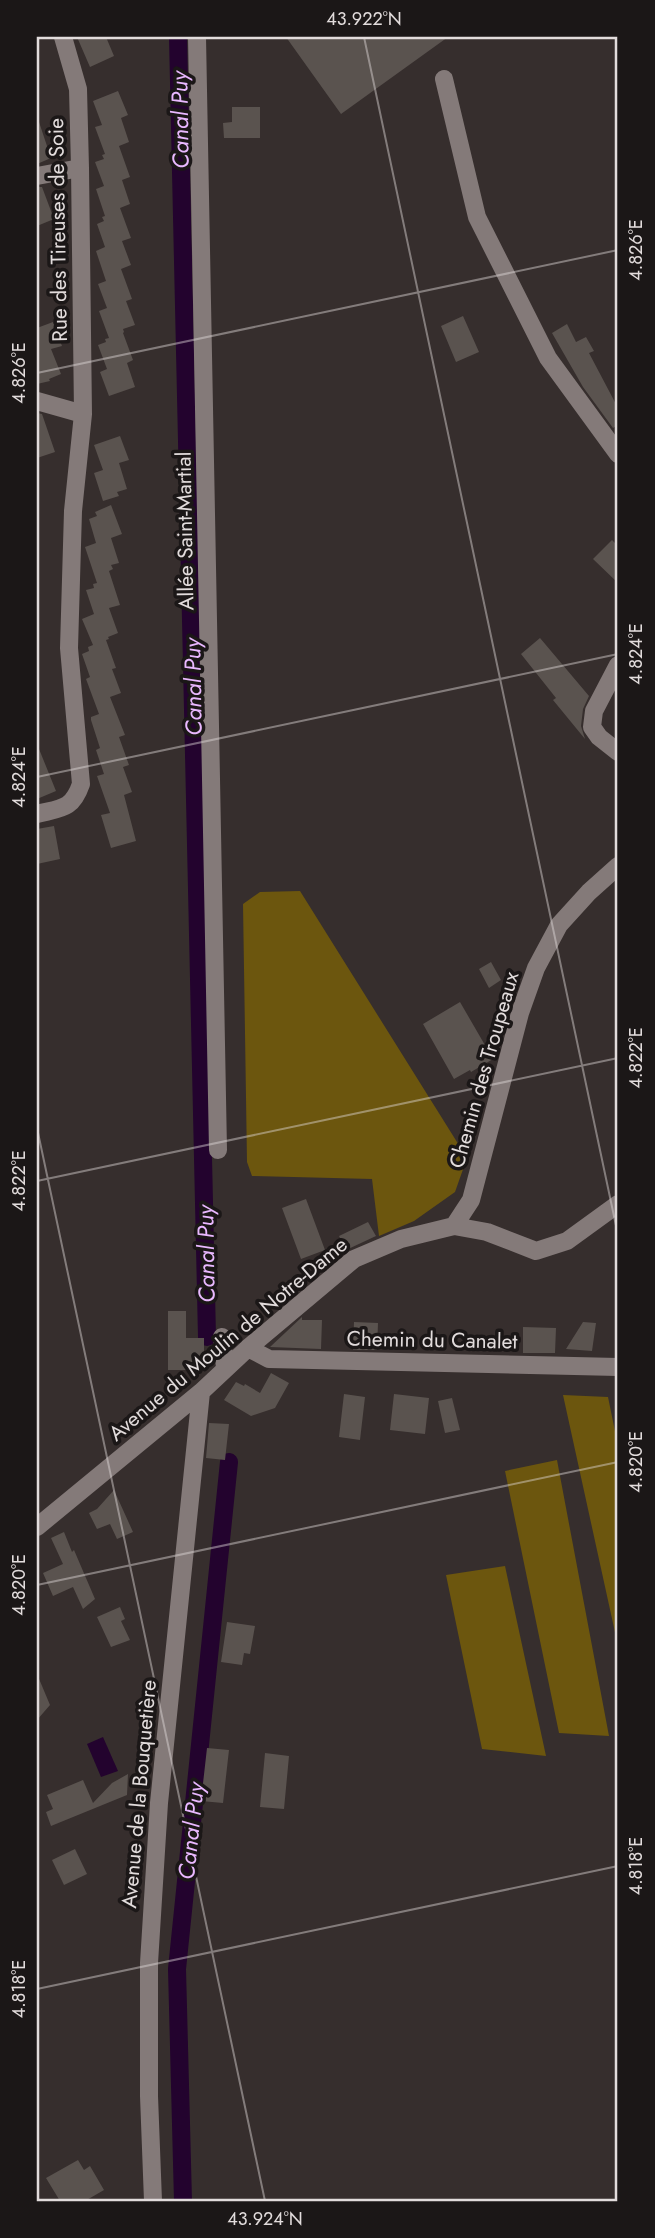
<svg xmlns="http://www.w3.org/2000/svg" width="655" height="2238" viewBox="0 0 655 2238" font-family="Jost,sans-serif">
<rect width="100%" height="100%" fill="#362e2d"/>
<path fill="#6c560e" d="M300 891 467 1158 455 1192 414 1221 379 1236 372 1179 252 1176 247 1162 243 904 260 892Z
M563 1395 608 1397 618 1446V1646Z
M557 1460 609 1736 559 1733 505 1471Z
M505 1566 546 1756 482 1749 446 1575Z"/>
<path fill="#23032e" d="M103 1737 118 1771 101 1777 87 1744Z"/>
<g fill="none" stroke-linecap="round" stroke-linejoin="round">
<path stroke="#23032e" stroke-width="18" d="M178 37 207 1337
M183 2201 177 1969 229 1462"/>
</g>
<path fill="#5a534f" d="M77 37H106L114 56 90 67Z
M286 37H448L341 114Z
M118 91 128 115 121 118 129 142 119 146 130 177 122 180 130 204 120 208 131 238 122 241 131 265 121 269 132 299 126 301 135 325 123 329 124 332 123 333 133 360 127 363 135 387 109 396 100 372 107 369 98 345 106 342 105 339 109 338 99 311 107 308 98 284 106 281 96 251 105 247 97 224 104 221 102 217 105 216 96 189 104 186 95 162 104 159 102 155 105 154 95 127 102 125 93 101Z
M232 107H260V138H224L223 123 232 122Z
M37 122H39L51 158 37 164Z
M37 187H42L54 219 37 226Z
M463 316 479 352 456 362 441 326Z
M53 322 62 346 51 349 61 374 49 379 50 381 37 384V328Z
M567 324 576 342 586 337 594 351 589 353 618 408V425L613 428 583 387 552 333Z
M37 413 42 414 55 452 37 458Z
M120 436 129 460 119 463 127 489 117 492 119 496 103 501 94 473 103 470 94 445Z
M111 505 122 534 111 538 119 563 111 565 113 569 109 571 120 605 109 608 118 633 108 637 109 639 106 640 116 668 112 669 121 693 110 697 125 735 119 737 129 765 123 767 132 792 124 795 136 841 111 848 101 815 110 813 97 776 104 774 96 750 100 748 91 720V717L99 714 86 679 90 677 82 654 89 651 88 647 93 645 82 619 94 614 86 590 94 588 93 584 97 583 85 547 96 543 89 519 97 516 95 512Z
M612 540 618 546V583L593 559Z
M540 638 589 696 583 709 581 726 585 739 553 700 556 698 521 654Z
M37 744 56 791 37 799Z
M54 826 60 859 37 864V829Z
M491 962 501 980 489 988 479 969Z
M460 1002 493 1059 471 1072 470 1070 454 1079 423 1024Z
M306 1199 325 1250 301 1259 282 1208Z
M368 1222 376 1236 346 1250 339 1236Z
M168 1311H186V1338H204V1370H168Z
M302 1317V1320H322L321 1349 270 1347Z
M354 1322 378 1323 377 1350H353Z
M583 1322 596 1323 592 1351 566 1349Z
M523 1327 556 1328 555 1353H523Z
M271 1373 289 1383 275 1408 251 1416 224 1400 236 1382 244 1386 245 1384 260 1393Z
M344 1394 365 1397 360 1440 339 1437Z
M394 1394 429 1398 425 1434 390 1430Z
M452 1398 460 1430 445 1433 438 1401Z
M209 1423 229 1424 225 1460 206 1458Z
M114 1490 133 1532 117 1539 110 1524 97 1529 89 1513 97 1509Z
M64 1532 72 1552 74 1550 95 1599 83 1609 73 1587 53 1596 43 1573 63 1564 51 1538Z
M120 1607 125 1619 121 1621 130 1640 111 1647 97 1617Z
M227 1622 255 1626 250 1654 244 1653 242 1665 221 1662Z
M37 1674 50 1705 37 1720Z
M207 1748 229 1750 223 1803 201 1801Z
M265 1753 289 1756 284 1809 260 1807Z
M128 1774 127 1795 51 1826 46 1812 53 1809 47 1795 83 1780 93 1803 112 1783Z
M75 1849 87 1874 64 1885 52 1860Z
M78 2160 84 2170 90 2166 104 2190 85 2201H60L46 2178Z"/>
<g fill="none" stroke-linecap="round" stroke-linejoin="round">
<path stroke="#847a79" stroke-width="18" d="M197 37 218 1150
M444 79 477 217 548 358 618 454
M37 176 80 168
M37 401 83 414
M618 665 594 711 592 727 599 737 618 752
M37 814C61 808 72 810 81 784L69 648 73 511 83 414 80 168 78 89 63 37
M454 1226 471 1200 520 1013 536 968 559 925 589 892 618 866
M222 1337 225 1368
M248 1348 269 1359 618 1367
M37 1527 201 1392 248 1348 354 1259 401 1239 454 1226 487 1232 536 1251 567 1241 618 1204
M153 2201 149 2096V1963L159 1803 201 1392"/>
</g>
<path fill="none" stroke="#e2dcdc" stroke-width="2" stroke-opacity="0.45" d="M364 37 618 1235M37 373 618 250M37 777 618 654M37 1128 265 2201M37 1181 618 1058M37 1585 618 1462M37 1989 618 1866"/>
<g text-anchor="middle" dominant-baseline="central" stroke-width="7" stroke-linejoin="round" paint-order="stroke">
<g font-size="21" fill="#e2dcdc" stroke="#1b1717">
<text transform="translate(58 230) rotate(-91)">Rue des Tireuses de Soie</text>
<text transform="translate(185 531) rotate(-91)">Allée Saint-Martial</text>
<text transform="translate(484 1070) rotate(-74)">Chemin des Troupeaux</text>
<text transform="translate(228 1339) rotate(-40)">Avenue du Moulin de Notre-Dame</text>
<text transform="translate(432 1340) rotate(1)">Chemin du Canalet</text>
<text transform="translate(139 1794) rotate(-85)">Avenue de la Bouquetière</text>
</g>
<g font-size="23" font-style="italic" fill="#e9b8ff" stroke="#1b1717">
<text transform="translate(180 120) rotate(-91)">Canal Puy</text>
<text transform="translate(193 687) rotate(-91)">Canal Puy</text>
<text transform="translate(206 1254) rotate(-91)">Canal Puy</text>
<text transform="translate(191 1831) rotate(-84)">Canal Puy</text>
</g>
</g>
<rect width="655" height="2238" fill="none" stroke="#1b1717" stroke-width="77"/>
<rect x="38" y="38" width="578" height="2162" fill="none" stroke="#e2dcdc" stroke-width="2.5"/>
<g font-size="18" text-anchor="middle" fill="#e2dcdc">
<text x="364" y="25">43.922°N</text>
<text transform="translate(636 250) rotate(-90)" y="6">4.826°E</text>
<text transform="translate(19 373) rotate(-90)" y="6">4.826°E</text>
<text transform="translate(636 654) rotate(-90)" y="6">4.824°E</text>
<text transform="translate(19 777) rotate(-90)" y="6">4.824°E</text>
<text transform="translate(636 1058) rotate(-90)" y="6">4.822°E</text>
<text transform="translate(19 1181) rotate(-90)" y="6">4.822°E</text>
<text transform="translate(636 1462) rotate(-90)" y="6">4.820°E</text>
<text transform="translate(19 1585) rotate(-90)" y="6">4.820°E</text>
<text transform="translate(636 1866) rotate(-90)" y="6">4.818°E</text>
<text transform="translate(19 1989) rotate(-90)" y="6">4.818°E</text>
<text x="265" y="2225">43.924°N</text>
</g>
</svg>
